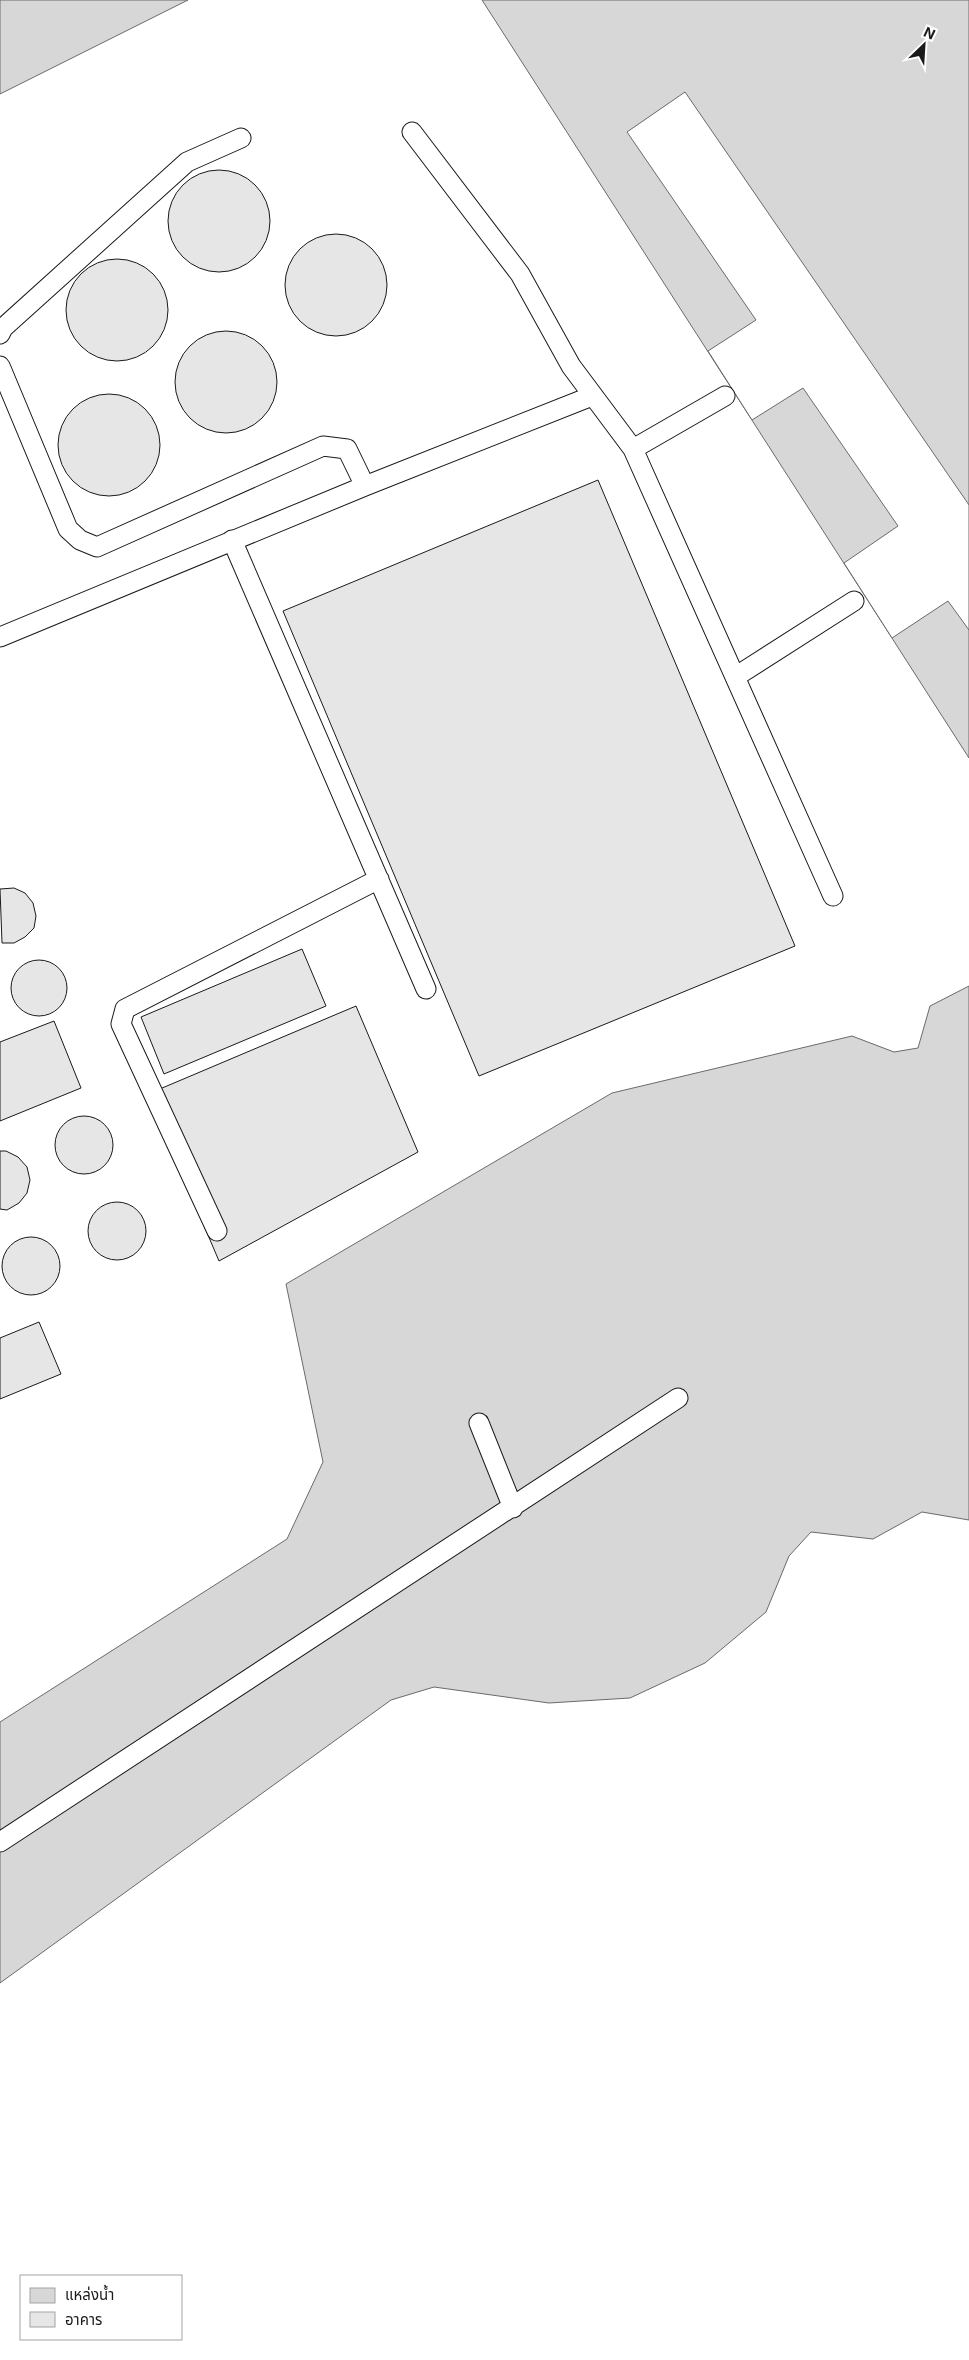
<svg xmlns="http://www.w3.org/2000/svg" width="969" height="2360" viewBox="0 0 969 2360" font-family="Inter,'Noto Sans Thai',sans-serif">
<rect width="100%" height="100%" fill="#fff"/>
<path fill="#d7d7d7" stroke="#6a6a6a" d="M0 0H188L0 94Z
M482 0H969V758Z
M969 986V1520L922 1512 873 1539 811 1532 789 1556 766 1612 705 1663 630 1698 549 1703 434 1687 391 1700 0 1983V1722L287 1539 323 1462 286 1284 612 1093 852 1036 894 1052 918 1048 930 1006Z"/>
<path fill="#fff" stroke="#6a6a6a" d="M685 92 969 505V630L948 601 892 638 844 563 898 526 803 388 752 420 708 351 756 320 627 132Z"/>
<path fill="#e6e6e6" stroke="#1a1a1a" d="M168 221a51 51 0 1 1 102 0a51 51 0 1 1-102 0Z
M285 285a51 51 0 1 1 102 0a51 51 0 1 1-102 0Z
M66 310a51 51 0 1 1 102 0a51 51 0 1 1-102 0Z
M175 382a51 51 0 1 1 102 0a51 51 0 1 1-102 0Z
M58 445a51 51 0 1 1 102 0a51 51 0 1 1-102 0Z
M598 480 795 946 479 1076 283 611Z
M14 888 25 893 33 903 36 916 34 928 25 937 14 943H2L0 889Z
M302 949 326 1006 164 1074 141 1017Z
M11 988a28 28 0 1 1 56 0a28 28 0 1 1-56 0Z
M356 1006 418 1152 219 1261 148 1094Z
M54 1021 81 1088 0 1121V1042Z
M55 1145a29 29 0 1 1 58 0a29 29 0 1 1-58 0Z
M0 1151H6L18 1157 27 1167 30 1180 27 1193 19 1203 7 1210 0 1209Z
M88 1231a29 29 0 1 1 58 0a29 29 0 1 1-58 0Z
M2 1266a29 29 0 1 1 58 0a29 29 0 1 1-58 0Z
M39 1322 61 1374 0 1399V1338Z"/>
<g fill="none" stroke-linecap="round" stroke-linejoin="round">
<defs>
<path id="service" d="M412 132 520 274 571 366 633 449 833 896
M0 334 3 328 187 162 241 138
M0 366 68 529 80 540 97 547 323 446 347 449 365 486
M633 449 725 396
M232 540 426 989
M0 637 365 486 592 396
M735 677 854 601
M217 1231 121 1024 125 1009 379 879
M479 1423 513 1508
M0 1842 678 1398"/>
</defs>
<use href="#service" stroke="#1a1a1a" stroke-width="21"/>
<use href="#service" stroke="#fff" stroke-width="19"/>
</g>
<rect x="20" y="2275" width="162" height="65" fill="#ffffff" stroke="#a3a3a3"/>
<rect x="30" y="2288" width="25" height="15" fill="#d7d7d7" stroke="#a3a3a3"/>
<text x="65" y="2300" font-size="15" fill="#1a1a1a">แหล่งน้ำ</text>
<rect x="30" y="2312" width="25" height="15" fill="#e6e6e6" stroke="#a3a3a3"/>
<text x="65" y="2325" font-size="15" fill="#1a1a1a">อาคาร</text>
<g transform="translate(924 45) rotate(25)" stroke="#ffffff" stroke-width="4" paint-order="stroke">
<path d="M0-4L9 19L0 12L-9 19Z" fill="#1a1a1a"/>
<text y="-8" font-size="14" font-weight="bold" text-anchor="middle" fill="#1a1a1a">N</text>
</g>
</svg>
